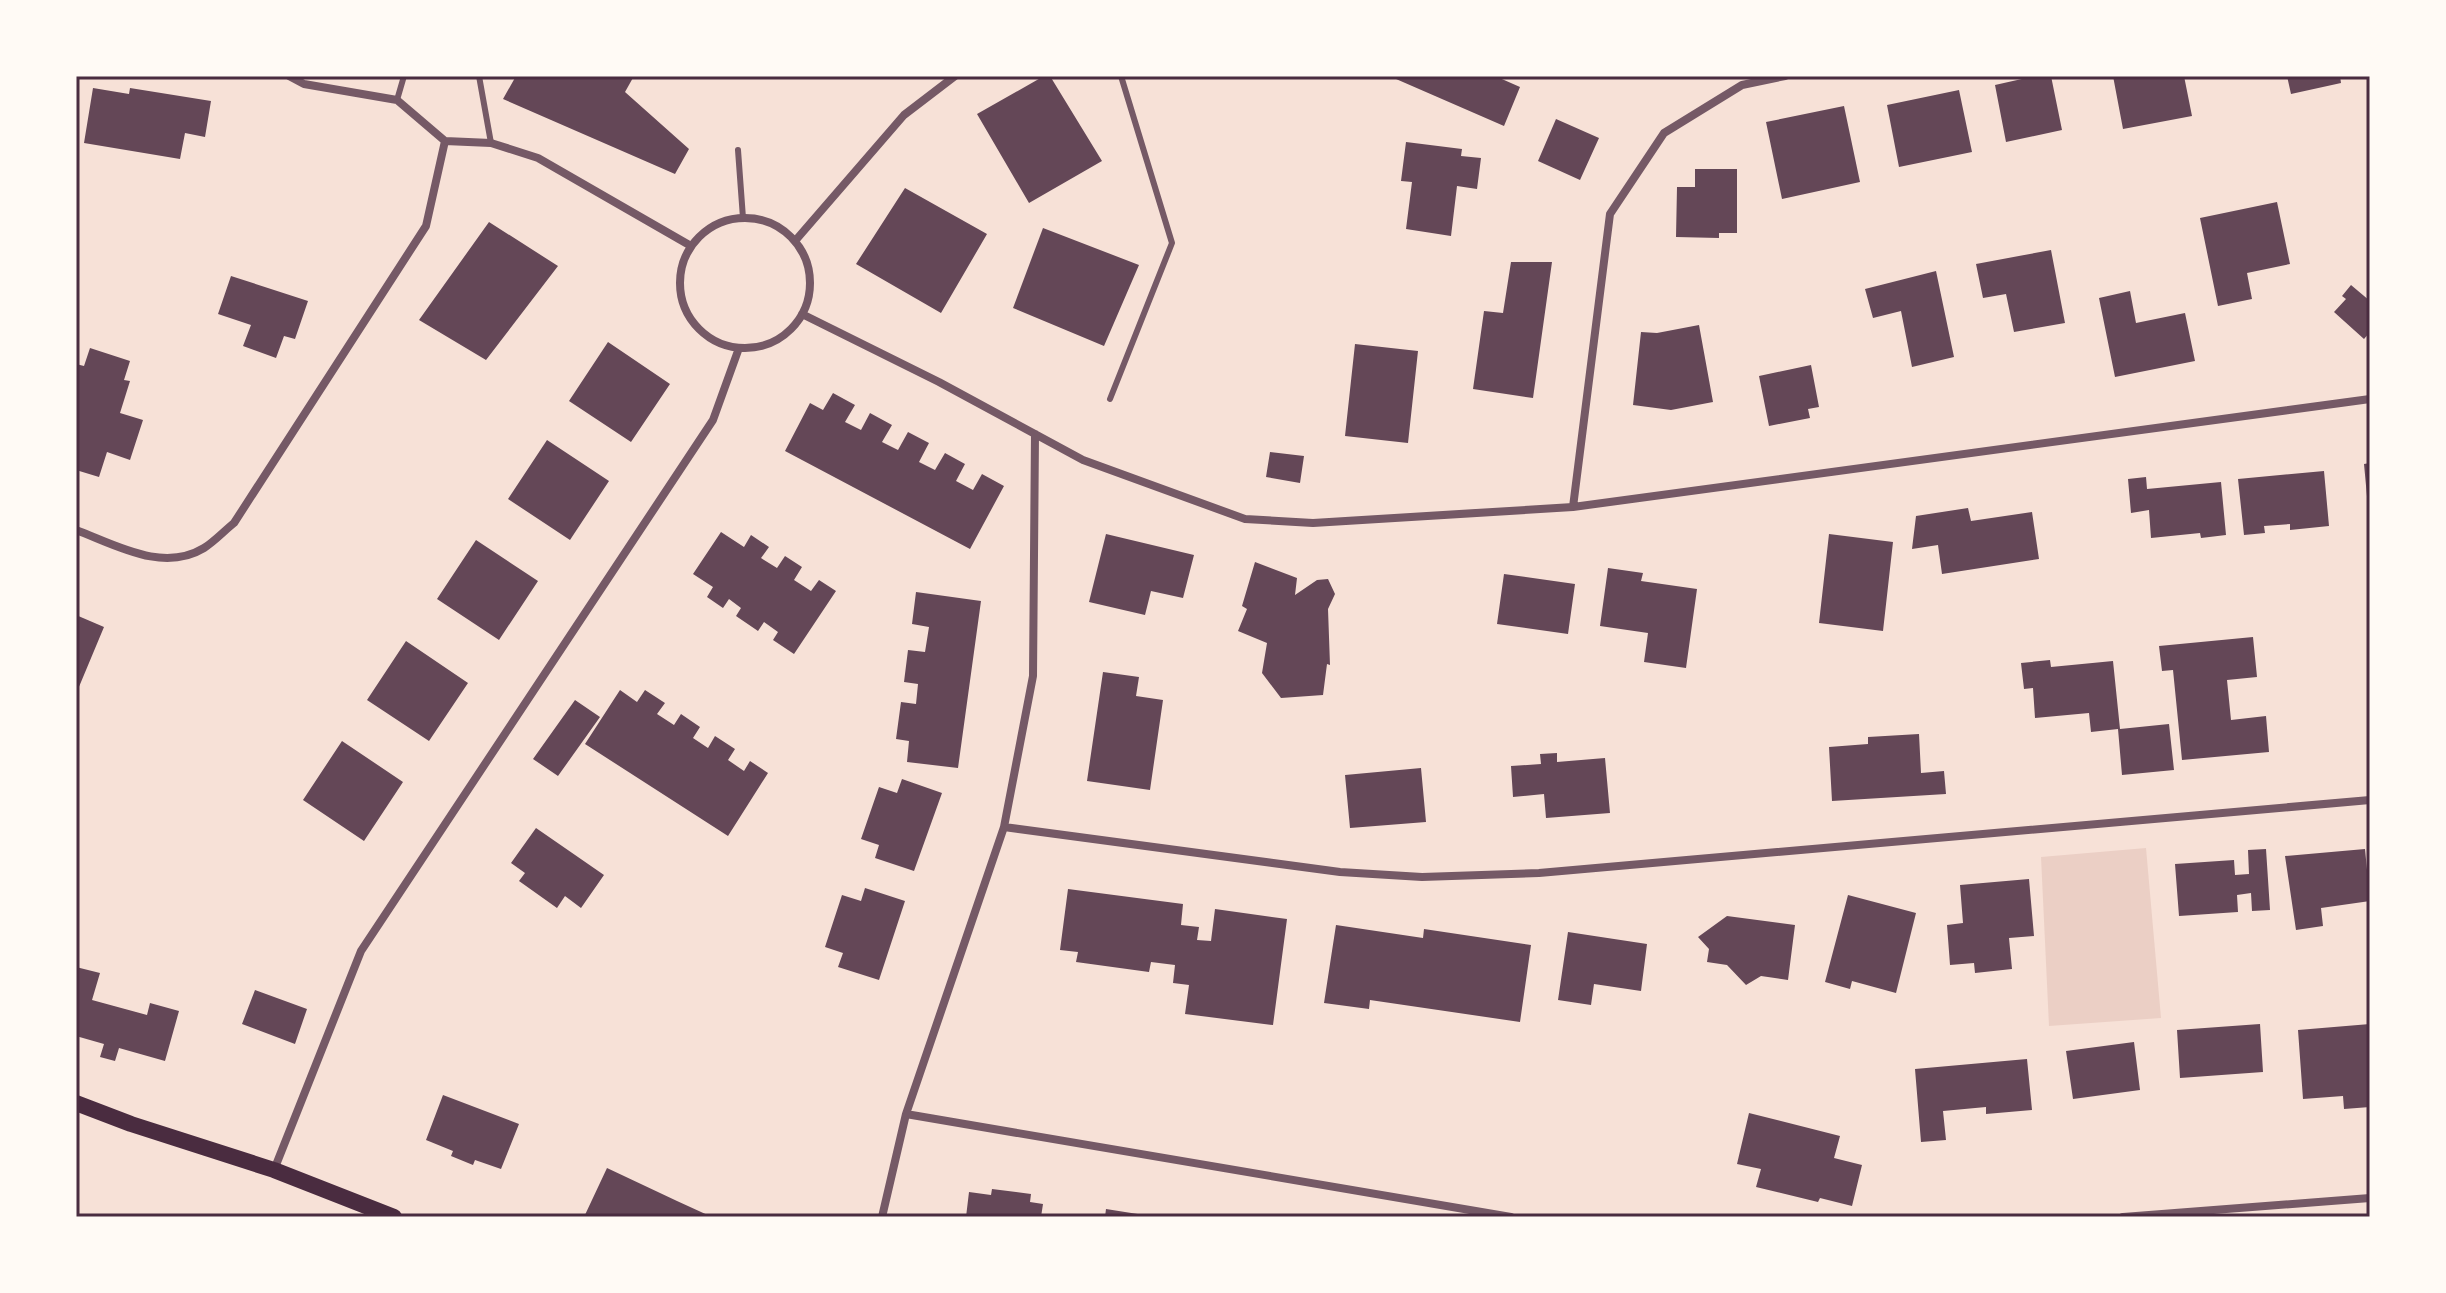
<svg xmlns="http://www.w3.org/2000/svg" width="2446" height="1293" viewBox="0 0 2446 1293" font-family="Barlow,sans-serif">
<rect width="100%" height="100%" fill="#f7e1d7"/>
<path fill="#ebcfc5" d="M2146 848 2161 1018 2049 1026 2041 857Z"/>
<path fill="#644757" d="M516 76H634L625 92 689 149 675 174 503 99Z
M1044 76H1050L1102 161 1029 203 977 114Z
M1397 76H1495L1520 87 1504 126 1396 79Z
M2035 76H2051L2062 130 2006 142 1995 85Z
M2113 76H2184L2192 116 2123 129Z
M2287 76H2340L2341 83 2291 94Z
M93 88 129 94 130 88 211 101 205 137 185 133 180 159 84 143Z
M1959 90 1972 152 1899 167 1887 105Z
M1844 106 1860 182 1782 199 1766 122Z
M1556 119 1599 138 1580 180 1538 161Z
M1406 142 1462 149 1461 156 1481 158 1477 189 1457 186 1451 236 1406 229 1412 182 1401 181Z
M1695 169H1737V233H1719V238L1676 237 1677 187H1695Z
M905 188 987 234 941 313 856 264Z
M2277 202 2290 264 2247 273 2252 299 2218 306 2200 218Z
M489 222 558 266 486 360 419 320Z
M1043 228 1139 265 1104 346 1013 308Z
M2051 250 2065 323 2014 332 2006 294 1983 298 1976 264Z
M1511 262H1552L1533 398 1473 389 1484 311 1503 313Z
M1936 271 1954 357 1912 367 1901 311 1873 318 1865 289Z
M231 276 308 301 295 339 284 336 276 358 243 346 251 325 218 314Z
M2351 285 2370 301V332L2364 339 2334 312 2346 299 2342 296Z
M2130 291 2136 323 2185 313 2195 361 2115 377 2099 298Z
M1699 325 1713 402 1671 410 1633 405 1641 332 1657 333Z
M608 342 670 384 631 442 569 401Z
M1355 344 1418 351 1408 443 1345 436Z
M90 348 130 361 124 380 130 381 120 413 143 420 130 460 107 452 99 477 76 470V364L84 366Z
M1811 365 1819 407 1808 409 1810 418 1769 426 1759 376Z
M833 393 855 405 845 422 861 430 870 413 892 425 882 442 898 450 908 432 929 443 919 462 935 470 945 453 965 464 956 481 973 490 982 474 1004 486 970 549 785 451 810 403 823 410Z
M547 440 609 481 570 540 508 499Z
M1270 452 1304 456 1300 483 1266 477Z
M2370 463V506L2368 507 2364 464Z
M2324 471 2329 526 2290 530V524L2264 526 2265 533 2244 535 2238 479Z
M2146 477 2147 489 2221 482 2226 535 2201 538 2200 533 2151 538 2149 510 2131 513 2128 479Z
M1968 508 1971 521 2032 512 2039 559 1942 574 1938 545 1912 549 1916 516Z
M721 532 744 547 751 535 769 547 761 558 777 568 785 556 802 567 794 580 811 591 819 580 836 591 794 654 773 640 778 632 764 622 758 631 736 616 741 608 729 599 723 608 707 597 713 587 693 574Z
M1106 534 1194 555 1183 598 1151 591 1145 615 1089 602Z
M1829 534 1893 542 1883 631 1819 623Z
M476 540 538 581 499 640 437 599Z
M1255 562 1297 578 1295 595 1317 580 1328 579 1335 594 1328 609 1330 665 1327 664 1323 695 1281 698 1262 673 1267 643 1238 631 1247 609 1242 606Z
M1608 568 1643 573 1641 581 1697 589 1686 668 1644 662 1648 633 1600 626Z
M1504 574 1575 584 1568 634 1497 624Z
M916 592 981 601 958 768 907 762 909 741 896 739 901 702 916 704 918 684 904 682 908 650 925 652 929 627 912 624Z
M76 615 104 627 76 694Z
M2253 637 2257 677 2227 680 2231 720 2266 716 2269 752 2182 760 2173 670 2162 671 2159 646Z
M406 641 468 683 429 741 367 700Z
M2050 660 2051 667 2113 661 2120 729 2169 724 2174 770 2122 775 2118 729 2091 732 2089 713 2035 718 2033 688 2024 689 2021 663Z
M1103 672 1139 677 1136 696 1163 700 1150 790 1087 781Z
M620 690 637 702 645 690 665 703 657 714 674 725 681 714 700 727 693 738 708 748 715 736 735 749 728 760 744 771 750 761 768 773 728 836 585 744Z
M575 700 600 717 558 776 533 759Z
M1919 734 1921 773 1944 771 1946 794 1832 801 1829 747 1868 744V737Z
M342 741 403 782 364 841 303 800Z
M1557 753V762L1605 758 1610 813 1546 818 1544 794 1513 797 1511 766 1541 764 1540 754Z
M1421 768 1426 822 1350 828 1345 775Z
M902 779 942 793 914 871 875 858 879 845 861 839 879 787 897 793Z
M536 828 604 875 581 908 565 896 557 908 519 881 525 873 511 863Z
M2266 849 2270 910 2252 911 2251 893 2237 895 2238 912 2179 916 2175 864 2234 860 2235 875 2249 874 2248 850Z
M2365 849 2370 901 2321 908 2323 926 2296 930 2285 856Z
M2029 879 2034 936 2009 938 2012 969 1975 973 1974 963 1950 965 1947 925 1963 923 1960 885Z
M865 888 905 901 879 980 838 967 843 953 825 947 842 895 861 901Z
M1068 889 1183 904 1181 925 1199 927 1197 940 1211 941 1215 909 1287 919 1273 1025 1185 1014 1189 985 1173 983 1175 965 1151 962 1149 972 1076 962 1078 952 1060 950Z
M1848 895 1916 913 1896 993 1852 981 1850 989 1825 982Z
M1727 916 1795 925 1788 980 1761 976 1746 985 1727 965 1707 962 1709 949 1698 937Z
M1336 925 1423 938 1424 929 1531 945 1520 1022 1370 1000 1369 1009 1324 1003Z
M1568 932 1647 944 1641 991 1594 984 1591 1005 1558 1000Z
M76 967 100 973 92 1000 147 1015 150 1003 179 1011 165 1061 119 1048 115 1061 100 1057 104 1044 76 1036Z
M255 990 307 1009 295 1044 242 1024Z
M2260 1024 2263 1072 2180 1078 2177 1030Z
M2370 1024V1107L2344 1109 2343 1096 2303 1099 2298 1030Z
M2134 1042 2140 1090 2073 1099 2066 1051Z
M2027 1059 2032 1110 1986 1114V1107L1943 1111 1946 1140 1921 1142 1915 1069Z
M443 1095 519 1124 501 1169 475 1160 473 1165 451 1156 453 1151 426 1140Z
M1749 1113 1840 1136 1834 1158 1862 1165 1852 1206 1820 1198 1818 1202 1756 1187 1761 1169 1737 1164Z
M607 1168 677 1201 712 1217H584Z
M992 1189 1031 1194 1030 1202 1043 1204 1041 1217H966L969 1192 991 1195Z
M1106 1209 1144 1215V1217H1105Z"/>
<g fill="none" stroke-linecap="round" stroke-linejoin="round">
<path stroke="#755966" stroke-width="6" d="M479 76 491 143
M397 100 404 76
M738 150 743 218
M1110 399 1172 243 1121 76"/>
<path stroke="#755966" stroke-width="8" d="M289 76 304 84 397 100 445 141 491 143 538 158 691 246
M680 283a65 65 0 1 1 130 0a65 65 0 1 1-130 0Z
M795 241 904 115 955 76
M802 314 939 382 1083 460 1245 519 1313 523 1573 507 2370 399
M1573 507 1610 214 1664 133 1742 85 1785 76
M76 530C116 545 163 573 204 548 215 541 224 531 234 523L426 226 445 141
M1004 827 1340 872 1422 877 1539 873 2370 800
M906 1114 1511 1217
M274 1170 361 951 713 420 739 348
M882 1217 906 1114 1004 827 1033 676 1035 434
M2123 1217 2370 1198"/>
<path stroke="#4a2c40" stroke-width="16" d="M76 1103 131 1124 274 1170 394 1217"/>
</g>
<rect width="2446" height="1293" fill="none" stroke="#fffaf5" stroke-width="156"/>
<rect x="78" y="78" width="2290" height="1137" fill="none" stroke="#4a2c40" stroke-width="3"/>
</svg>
